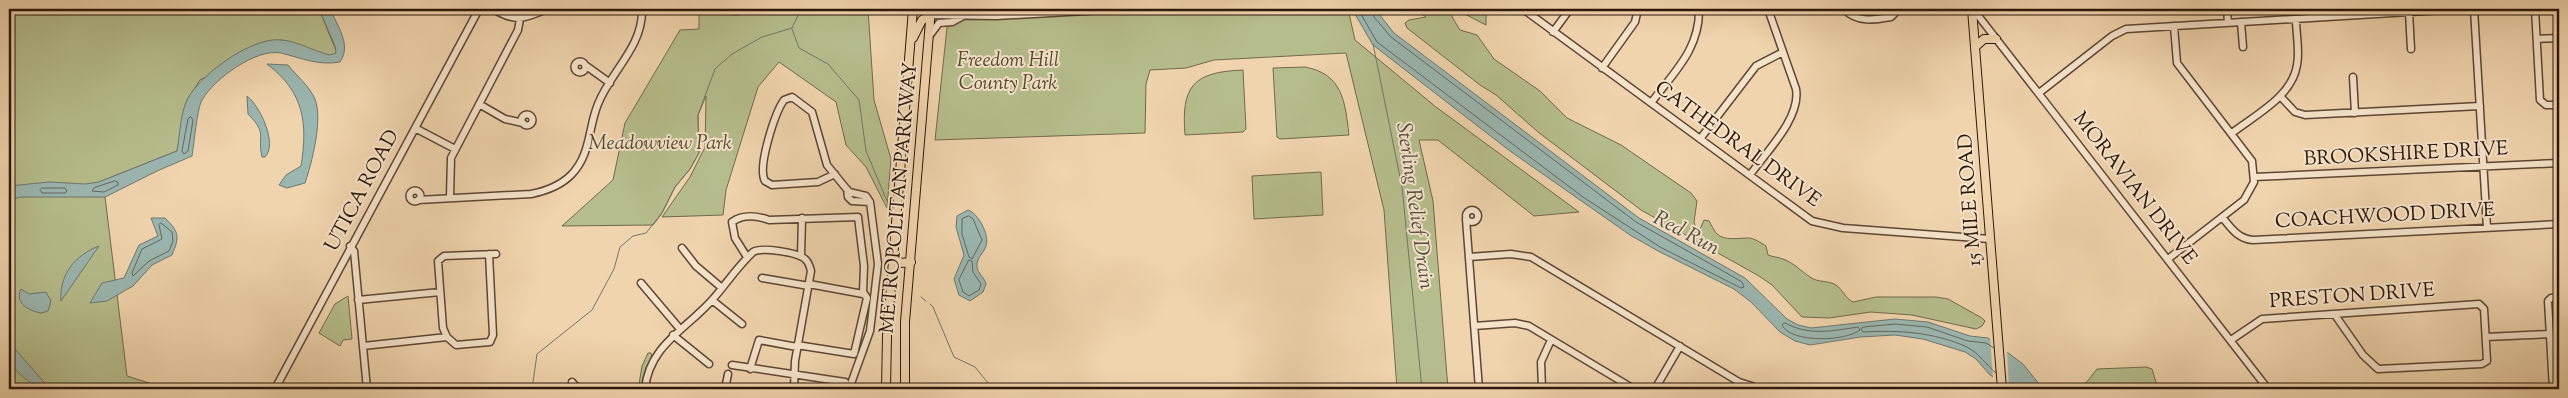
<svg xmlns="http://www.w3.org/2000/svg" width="2568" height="398" viewBox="0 0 2568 398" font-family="'Sorts Mill Goudy',serif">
<rect width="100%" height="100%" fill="#f0d4ad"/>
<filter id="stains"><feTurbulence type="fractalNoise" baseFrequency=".004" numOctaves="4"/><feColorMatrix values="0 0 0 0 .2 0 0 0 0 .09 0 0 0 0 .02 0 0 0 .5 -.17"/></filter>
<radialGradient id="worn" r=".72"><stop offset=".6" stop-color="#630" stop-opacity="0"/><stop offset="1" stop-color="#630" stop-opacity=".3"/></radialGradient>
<path fill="#b6bd8c" stroke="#716a4b" d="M9 9H319L337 53 330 56 281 40 200 80 187 100 177 151 99 182 105 197 127 376 168 389H9Z
M699 9H726L731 15H740L748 9H868L874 100 891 159 887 208 866 167 846 145 836 102 779 62 758 87 726 190 723 215 662 217 690 177 705 147 706 96 698 115 699 153 690 169 675 187 662 213 653 225 562 226 613 180 625 123 680 30 699 29Z
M949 9H1348L1355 40 1436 107 1579 212 1534 216 1438 140H1419L1433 201 1448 389H1397L1384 210 1346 53 1214 60 1186 68 1150 70 1146 84 1145 133 935 140Z
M1414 9 1448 10 1460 30 1477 35 1494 59 1540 91 1567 118 1621 145 1691 193 1697 201 1694 222 1696 229H1700L1704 220 1709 221C1711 224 1714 231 1717 234 1725 241 1738 238 1748 238 1754 238 1761 243 1766 246L1768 255C1773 257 1778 257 1783 259 1794 263 1801 271 1810 277 1818 283 1828 280 1836 285 1843 290 1845 298 1853 302L1876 297H1936L1948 299 1982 318 1985 321 1982 326 1976 329 1912 315 1871 312 1829 318 1802 317 1772 285 1759 276 1641 210 1538 132 1496 95 1480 85 1407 28 1405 23 1409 20 1426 17Z
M1455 9H1486V25Z
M1305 67C1343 74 1345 102 1349 135L1280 139 1277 137 1273 68Z
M1243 70 1246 129 1243 132 1185 135C1181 86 1193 72 1243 70Z
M1321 172 1323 215 1254 219 1252 176Z
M348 296 352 339 343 340 340 346 319 333 335 304Z
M648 353H651L652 357 642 386 639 384 642 366Z
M2146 367 2152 369 2158 389H2071L2072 385 2086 383 2097 369Z"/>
<path fill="#9bb7b1" stroke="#6f776e" d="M319 9H330C337 25 352 45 340 62 319 66 301 58 281 53 256 48 214 79 202 100 197 109 194 144 192 156L157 171 105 197H21L9 200V186L49 182 85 184 99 182 177 151C180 135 180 113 188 98 202 73 253 36 282 40 299 42 314 51 330 55L336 53 335 46Z
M1352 9H1375L1394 33 1639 218 1745 278 1787 319 1798 325 1811 328 1895 319 1928 322 1970 336 1988 338 2023 364 2043 389H2013L1990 375 1976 359 1965 352 1923 339 1895 335 1860 337 1810 345 1795 341 1780 332 1751 302 1734 289 1658 251 1630 235 1510 151 1373 45Z
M267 64 288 65C296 75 310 87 315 99 323 120 312 162 305 183L287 188 279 185 286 175 301 166C308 123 304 92 267 64Z
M247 96C260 106 278 144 265 157H262C257 135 268 134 248 114Z
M968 210C978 213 990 235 986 246 984 253 976 258 977 267 978 274 985 278 986 284L983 292 970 301 959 295 954 279 964 255 956 227 957 216Z
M151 218H165C179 232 180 236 172 255L152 265 133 286 107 301 90 303 102 283 124 278 139 245 158 236Z
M99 246 61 301C59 275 75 255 99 246Z
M21 289 29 294 46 292 51 301 48 311 41 313C30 311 14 304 21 289Z
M9 342 50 389H38C17 371 9 371 9 342Z"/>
<path fill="#f0d4ad" d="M1990 336 2007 349 2009 389 1993 379Z"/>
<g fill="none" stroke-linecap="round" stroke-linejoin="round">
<path stroke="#64675e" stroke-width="1" d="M1358 9 1377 42 1583 197 1660 247 1741 288 1744 287 1742 282 1723 271 1636 222 1391 37 1374 17 1371 9
M191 117 193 120 188 151 184 154 182 151 188 119Z
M115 181 118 182V185L104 192 92 191 94 188Z
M42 188H65L67 191 65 193H42L40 190Z
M969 216 973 219 982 240 972 259 969 257 962 234V219Z
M161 223 172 232 173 241 169 251 149 261 133 276 132 273 142 249 162 239 159 225Z
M969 260 972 261 973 272 981 284 979 290 969 296 963 292 959 280Z
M1785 323C1809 336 1831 331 1858 327L1860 330C1847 341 1791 344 1782 325Z
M1994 348 1986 343 1968 341 1927 327 1895 324 1863 327 1861 329 1863 332C1898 330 1934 332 1967 347 1979 353 1986 365 1996 373"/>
<path stroke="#6f776e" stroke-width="1" d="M792 29 799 48 828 64 859 100 866 151 887 201
M1373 44 1402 187 1422 389
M921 297 926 301
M930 304 933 307 954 357 975 367 993 389
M532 389 537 354 592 310 614 269 620 247 633 236 646 233 662 213 675 187 690 169 699 153 698 115 715 69 732 54 762 37 792 28 801 9"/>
<defs>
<path id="minor" d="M493 9C517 23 523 19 547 9
M1523 9 1812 221 1843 228 1990 239
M1844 9C1857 23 1874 20 1891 17L1899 9
M1973 9 2268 389
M2227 9 2228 23
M2474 9 2487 228
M2535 9 2540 100 2546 105H2559
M2409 12 2411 49
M931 15 996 16 1122 9
M2241 22 2243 47
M1553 32 1570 9
M930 35 939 23 952 22 963 16
M2537 39 2559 38
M574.5 67a5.5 5.5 0 1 1 11 0a5.5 5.5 0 1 1-11 0Z
M585 65 610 83
M1602 68 1635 22 1638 9
M2353 77 2355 113
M2039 93 2112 36 2126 29 2459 9
M2280 96 2295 112 2305 115 2480 106
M1651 103C1674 72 1700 49 1699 9
M479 104 505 119 523 123
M521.5 120a5.5 5.5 0 1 1 11 0a5.5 5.5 0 1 1-11 0Z
M415 128 455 149
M2232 133C2255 115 2292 97 2297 65 2300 51 2296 34 2296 19
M1700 139 1756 66 1783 52
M835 174 818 182 772 185 765 181C757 167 775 113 784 100L792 97 812 112 827 165 849 192 866 196 870 202 878 264 870 331 849 389
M1750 175C1766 152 1801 118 1796 89L1768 9
M2254 177 2559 163
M847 189 848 197 852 201 870 202
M409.5 196a5.5 5.5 0 1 1 11 0a5.5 5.5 0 1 1-11 0Z
M450 197 451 158 518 30 520 19
M418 200 531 194C546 191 560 186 571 175 591 155 588 128 598 104 611 71 643 47 642 9
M1466 216a6 6 0 1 1 12 0a6 6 0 1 1-12 0Z
M2222 217C2231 228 2238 239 2253 240L2559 224
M1466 219 1479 389
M350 246 354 251 367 389
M682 248 696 266 722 288
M801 256 802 218
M747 257 735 238 732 222C743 214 758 216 769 220L858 217 864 266 863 292 867 298 854 354 797 345
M1469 257 1511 254 1531 257 1739 382 1761 389
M2168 259 2244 200 2254 182 2252 161 2177 63 2174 26
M762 278 809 286
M641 283 680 329
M809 284 863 294
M358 300 440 292
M712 300 742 324
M1474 326 1515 323 1529 326 1634 389
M673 335 709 364
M447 337 443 328 438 261 444 256 496 254
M2486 337 2550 334
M2231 340 2262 319 2479 304 2484 309 2487 361 2482 364 2378 369 2363 355 2335 315
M363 346 447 337 456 345 490 342 493 335 489 254
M732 365 845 382
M750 369 759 340 797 347
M572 382 578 389
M275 389 479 9
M410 389H422
M645 389C649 345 687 329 713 299 726 284 738 266 753 252 761 247 799 252 806 260 809 263 810 267 811 271L795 361 794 389
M725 389 728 374
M1542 389 1541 362 1551 340
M1655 389 1680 346
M1735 389 1739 382
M2553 389 2548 301 2551 298 2559 297"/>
<path id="major" d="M1972 9 2002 389
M913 38 922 20 931 15
M1975 47 1984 39H1996
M893 255 900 263 911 262
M886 389 887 336 913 9
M905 389V322L931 9"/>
</defs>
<use href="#minor" stroke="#5d4633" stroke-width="9"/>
<use href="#major" stroke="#2c170a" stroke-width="10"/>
<use href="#minor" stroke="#f5e3ca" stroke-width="6"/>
<use href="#major" stroke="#f0d4ad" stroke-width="8"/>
</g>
<g text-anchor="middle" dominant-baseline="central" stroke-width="4" stroke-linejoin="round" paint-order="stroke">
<g font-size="20" font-style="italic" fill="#554931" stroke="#f5e3ca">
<text x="1008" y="61">Freedom Hill<tspan x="1008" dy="23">County Park</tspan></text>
<text x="660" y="144">Meadowview Park</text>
</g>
<g font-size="20" fill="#2c170a" stroke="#f5e3ca">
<text transform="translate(1737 145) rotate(36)">CATHEDRAL DRIVE</text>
<text transform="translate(2406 155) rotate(-3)">BROOKSHIRE DRIVE</text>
<text transform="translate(2134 189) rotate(52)">MORAVIAN DRIVE</text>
<text transform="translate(363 191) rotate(-62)">UTICA ROAD</text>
<text transform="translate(900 198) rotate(-85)">METROPOLITAN PARKWAY</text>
<text transform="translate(1971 200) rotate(-94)">15 MILE ROAD</text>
<text transform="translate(2385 217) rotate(-3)">COACHWOOD DRIVE</text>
<text transform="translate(2352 297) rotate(-4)">PRESTON DRIVE</text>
</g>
<g font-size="21" font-style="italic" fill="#534f44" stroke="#f5e3ca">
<text transform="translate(1414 206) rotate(82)">Sterling Relief Drain</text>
<text transform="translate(1686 234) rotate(28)">Red Run</text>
</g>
</g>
<rect width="2568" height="398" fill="none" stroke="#f0d4ad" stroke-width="30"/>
<rect x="10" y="10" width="2548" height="378" fill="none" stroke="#2c170a" stroke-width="2.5"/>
<rect x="15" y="15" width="2538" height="368" fill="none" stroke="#2c170a"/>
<rect width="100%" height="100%" filter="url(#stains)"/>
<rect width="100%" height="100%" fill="url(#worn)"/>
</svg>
